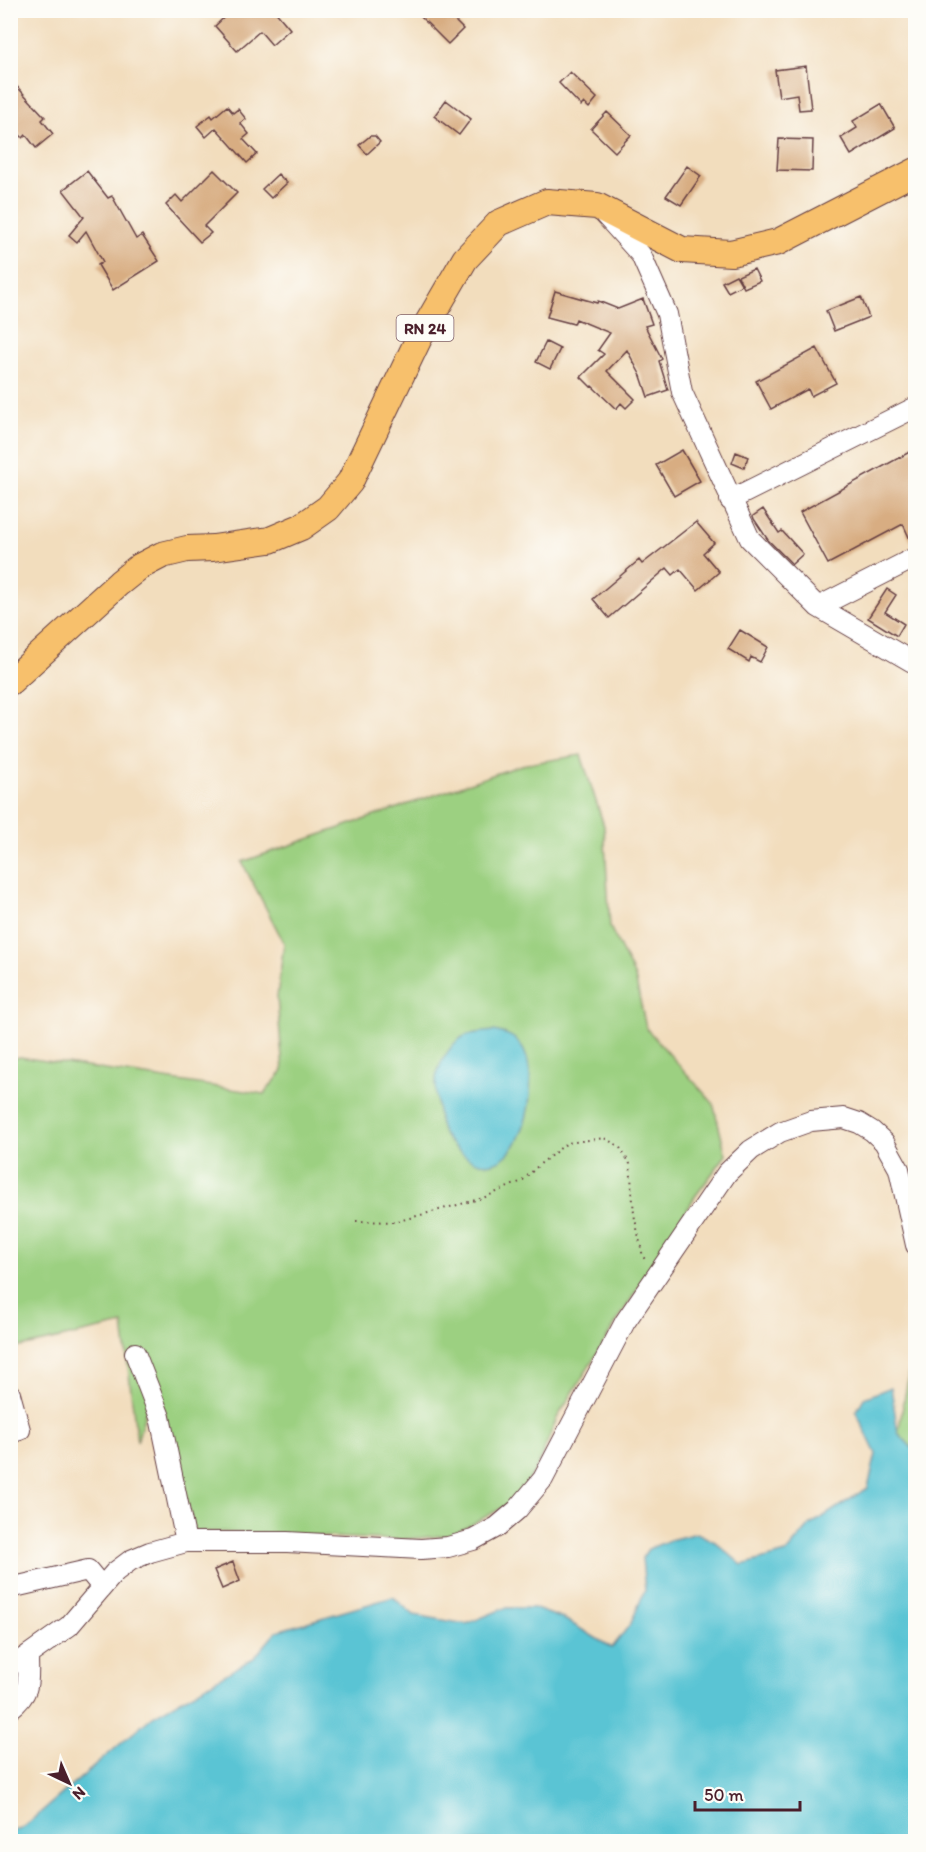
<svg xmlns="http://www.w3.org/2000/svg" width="926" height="1852" viewBox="0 0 926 1852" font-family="Itim,sans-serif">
<rect width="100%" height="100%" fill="#fdfcf7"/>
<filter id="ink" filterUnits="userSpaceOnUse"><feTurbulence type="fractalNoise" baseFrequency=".0167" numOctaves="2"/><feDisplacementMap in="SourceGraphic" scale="12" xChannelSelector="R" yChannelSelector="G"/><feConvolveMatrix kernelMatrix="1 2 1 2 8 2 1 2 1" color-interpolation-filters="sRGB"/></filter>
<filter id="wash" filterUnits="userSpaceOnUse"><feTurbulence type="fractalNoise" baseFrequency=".008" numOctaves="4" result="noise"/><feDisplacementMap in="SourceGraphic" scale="24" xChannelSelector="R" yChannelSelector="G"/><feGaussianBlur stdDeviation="1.35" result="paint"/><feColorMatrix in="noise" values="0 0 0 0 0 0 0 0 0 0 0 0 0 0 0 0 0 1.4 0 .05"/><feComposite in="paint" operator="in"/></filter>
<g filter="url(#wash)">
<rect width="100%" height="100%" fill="#f2ddbd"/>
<path fill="#9cd081" stroke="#737856" stroke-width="1.5" d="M581 755 604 826 610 927 635 977 646 1028 713 1103 726 1155 694 1198 557 1418 538 1465 525 1486 504 1507 452 1535 396 1540 194 1531 155 1377 137 1442 123 1324 11 1349V1059L20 1057 264 1094 283 1071 277 997 284 943 242 862 521 765Z
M915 1364V1451L898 1433 910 1368Z"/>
<path fill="#5ac4d4" stroke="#527280" stroke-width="1.5" d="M494 1031C503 1033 512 1035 518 1042 548 1074 521 1197 464 1155 456 1149 444 1139 441 1128 438 1117 434 1084 437 1074 441 1060 453 1040 467 1035 475 1032 485 1032 494 1031Z
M891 1387 898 1433 915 1451V1841H11V1831L21 1829 153 1716 254 1658 277 1631 393 1597 414 1615 466 1624 505 1608H533L566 1620 612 1648 631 1623 645 1590 642 1558 648 1549 670 1540 697 1533 715 1542 742 1565 786 1553 810 1525 868 1488 876 1454 856 1412 864 1398Z"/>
<g id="blocks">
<path fill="#d8ad82" d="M232 10H274L290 29 272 45 260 31 237 51 215 26Z
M414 10H444L463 29 448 44Z
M806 66 811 109 799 110 797 94 779 97 775 70Z
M570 72 597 98 589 108 584 103 581 106 559 83Z
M10 79 45 117 42 120 53 134 36 148 26 135 23 138 19 134 10 143Z
M446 100 471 119 459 135 434 116Z
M881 104 895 128 851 155 841 138 857 128 853 121Z
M227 106 233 113 238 109 246 119 240 123 249 134 243 139 257 154 247 163 216 128 206 137 197 126 211 115 213 118Z
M607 112 631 135 615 152 591 129Z
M370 136H375L380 142 367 154 359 145Z
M779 139 813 140 812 171 777 170Z
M687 166 701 176 681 205 666 196Z
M214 170 237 193 204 226 211 233 200 242 166 205 176 195 182 202Z
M87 171 108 198 112 196 136 239 142 235 159 261 113 290 98 265 103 262 86 231 77 242 69 235 84 217 63 190Z
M278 174 287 183 271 198 262 189Z
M754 269 760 281 744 288 738 276Z
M736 275 742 285 728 292 722 282Z
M555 291 597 303 598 301 618 309 643 299 652 324 645 326 662 359 659 361 668 390 648 397 641 376 627 350 607 371 635 399 626 408 621 403 616 409 592 386 591 387 581 377 604 354 598 350 610 333 576 319 574 324 547 317Z
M861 297 869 317 834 331 826 311Z
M546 342 560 349 550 369 536 362Z
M817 348 836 383 811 396 808 389 771 409 756 381Z
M915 449V545L913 546 903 524 828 564 800 512Z
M682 450 700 481 674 496 656 465Z
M736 452 748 457 744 468 732 463Z
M763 509 779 533 782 531 803 554 792 564 768 540 754 519 753 516Z
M696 522 714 543 703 553 719 572 698 590 680 569 673 575 667 568 609 618 593 599 639 560 642 564Z
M887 589 896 595 885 612 904 624 897 636 868 618Z
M740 630 768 647 760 662 751 657 749 662 728 649Z
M233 1562 240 1581 222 1589 214 1570Z"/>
</g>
</g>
<g filter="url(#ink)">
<use href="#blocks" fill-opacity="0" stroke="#633c41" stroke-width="1.5"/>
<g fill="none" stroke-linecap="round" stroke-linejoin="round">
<defs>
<path id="minor" d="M605 215 641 255 667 314 682 392 750 539 818 607 916 664
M730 500 916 407
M818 607 916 557
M135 1353 160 1417 186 1542
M10 1394 20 1430 10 1433
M10 1588 88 1570 102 1587
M10 1665 24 1658 69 1626 115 1572 131 1560 150 1552 186 1542H287L421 1549 448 1547 473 1540 497 1527 517 1510 543 1479 625 1322 727 1173 751 1150 780 1132 811 1121 844 1118 859 1123 872 1131 884 1142 899 1169 916 1245
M10 1709C32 1692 28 1681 28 1655"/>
<path id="major" d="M10 682 119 583 139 567 162 555 187 549 213 548 270 540 301 527 328 508 350 482 419 338 465 259 499 223 547 202 597 206 682 250 731 253 778 242 916 171"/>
</defs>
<use href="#minor" stroke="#633c41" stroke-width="22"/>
<use href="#major" stroke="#633c41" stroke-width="28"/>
<path stroke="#633c41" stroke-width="2" stroke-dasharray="1.5 4.5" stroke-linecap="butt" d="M356 1221 395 1222 483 1198 522 1181 539 1165 567 1143 604 1138 619 1146 630 1164 634 1214 643 1257 646 1260"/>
<use href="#minor" stroke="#fff" stroke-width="20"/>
<use href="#major" stroke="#f7c06c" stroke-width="26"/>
</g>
</g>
<g text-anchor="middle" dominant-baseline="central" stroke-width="4.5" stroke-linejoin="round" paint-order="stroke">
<rect fill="#fdfcf7" stroke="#806168" stroke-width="1.5" x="396.5" y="315" width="57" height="26" rx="4.5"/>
<g font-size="16" font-weight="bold" fill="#4a1f2b">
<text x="425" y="328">RN 24</text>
</g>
</g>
<rect width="926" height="1852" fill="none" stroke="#fdfcf7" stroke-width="36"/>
<g transform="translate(69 1783) rotate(136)" stroke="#fdfcf7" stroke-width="4.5" paint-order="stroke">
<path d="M0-4.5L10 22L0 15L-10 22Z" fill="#4a1f2b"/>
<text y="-9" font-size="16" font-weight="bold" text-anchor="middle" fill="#4a1f2b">N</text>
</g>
<path d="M695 1801v9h105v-9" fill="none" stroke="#4a1f2b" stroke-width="3"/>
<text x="704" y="1801" font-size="18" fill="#4a1f2b" stroke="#fdfcf7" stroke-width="4.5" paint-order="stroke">50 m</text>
</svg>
